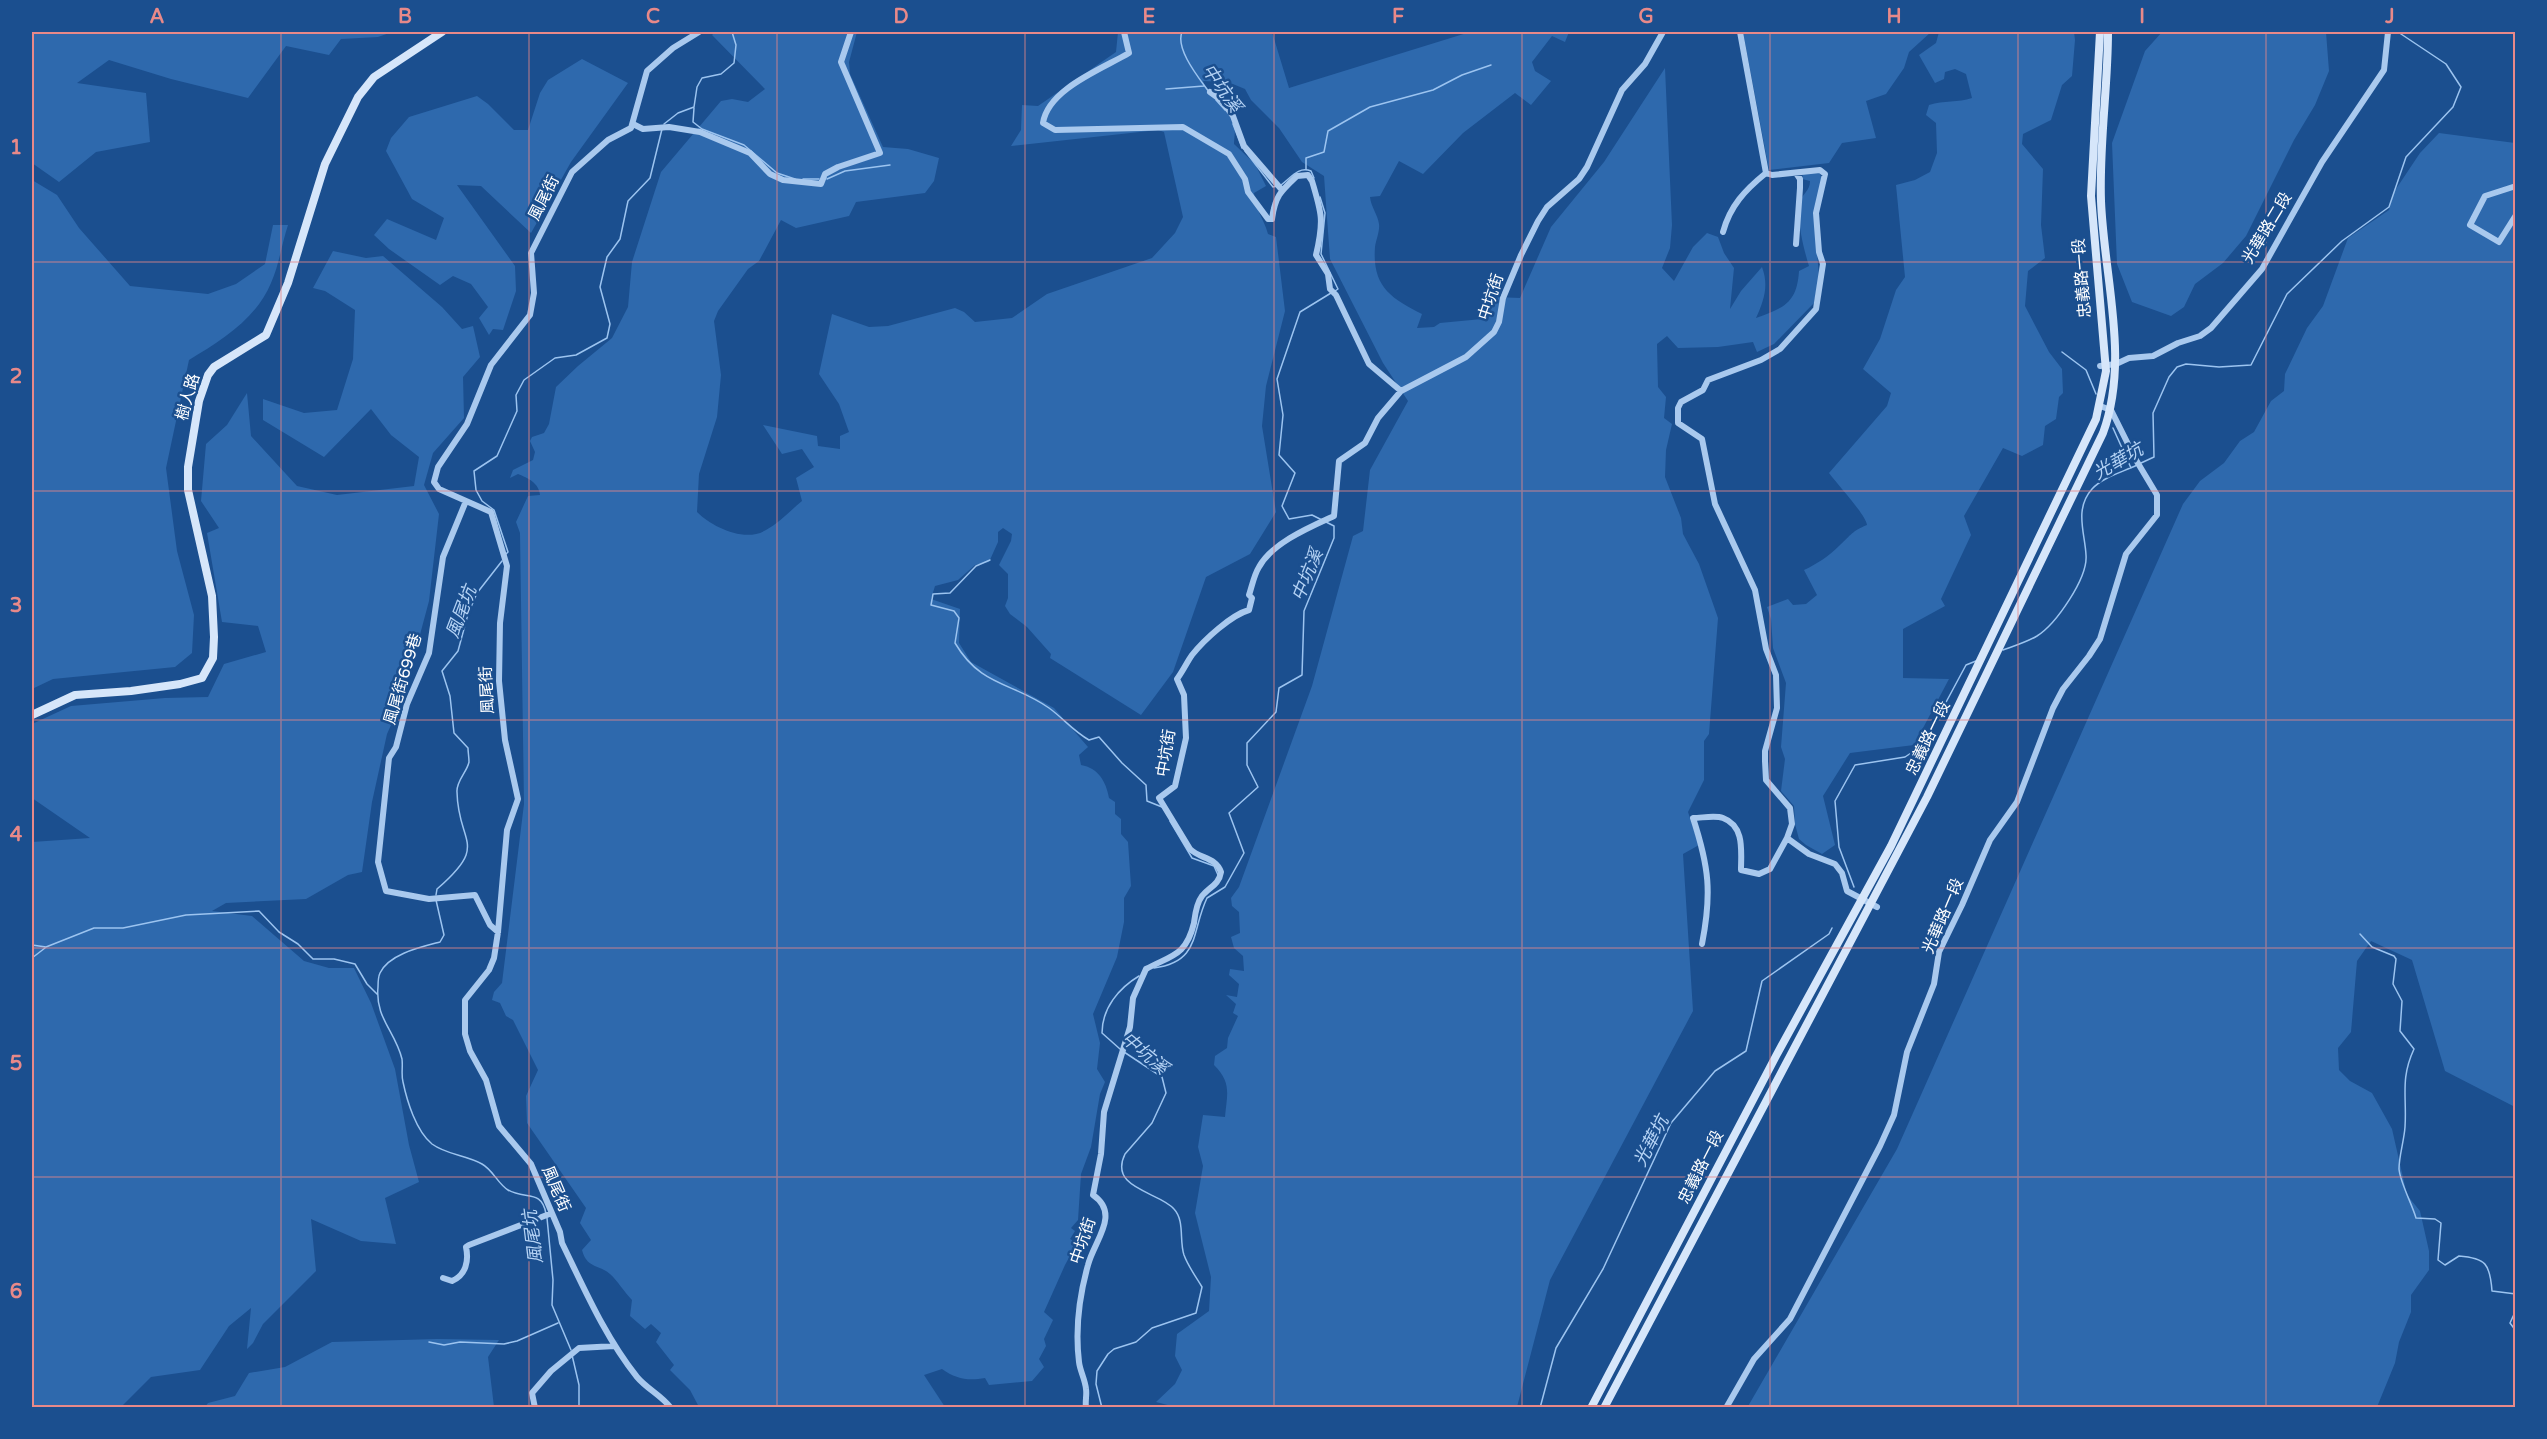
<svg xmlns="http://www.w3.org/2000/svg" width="2547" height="1439" viewBox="0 0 2547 1439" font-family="'Varela Round','Noto Sans TC',sans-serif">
<rect width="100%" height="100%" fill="#1b4f8f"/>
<path fill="#2e69ad" d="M32 32H392L378 37 341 39 329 55 286 46 248 98 171 79 109 60 77 83 146 93 150 142 96 152 59 182 32 163Z
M715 32H857L849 62 850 74 883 147 908 149 939 158 934 181 925 193 856 202 849 216 796 228 781 220 759 261 748 269 718 311 714 321 721 375 717 417 699 474 697 512C712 527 745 543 766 530 779 523 791 510 802 501L796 478 814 467 802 449 782 454 763 425 817 436 818 446 840 449V436L849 432 839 404 819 374 832 314 869 327 888 326 955 308 964 312 975 322 1012 318 1047 294 1152 258 1175 233 1183 217 1164 132 1158 130 1011 146 1021 130 1022 105 1038 106 1116 52 1118 32H1272L1289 88 1470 32H1569L1565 42 1552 36 1532 62 1535 71 1551 81 1531 105 1515 93 1463 133 1423 174 1399 161 1380 196 1370 197C1371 207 1378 215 1379 224 1380 231 1376 240 1375 247 1372 286 1390 298 1422 314L1417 328 1434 327 1440 323 1482 319 1495 297 1520 298 1551 227 1604 162 1665 68 1672 225 1670 248 1662 268 1674 281 1693 247 1707 233 1718 237 1724 253 1734 268 1730 309 1741 291 1762 267C1769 286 1764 300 1756 318 1784 308 1797 303 1799 271L1809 266C1804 250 1796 219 1800 202 1802 194 1810 191 1810 181L1802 179 1803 173H1820L1822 182 1814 214 1819 277 1814 303 1774 344 1757 352 1753 342 1718 347 1678 348 1667 336 1657 344 1658 387 1666 397 1664 418 1672 424 1666 450 1665 477 1681 518 1683 534 1699 564 1718 618 1709 734 1704 741V780L1688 812 1699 845 1683 854 1693 1011 1550 1280 1517 1407 1179 1408 1156 1402 1175 1384 1182 1370 1175 1356 1177 1334 1209 1311 1211 1277 1195 1213 1203 1166 1198 1147 1203 1115 1225 1117C1227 1094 1232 1083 1214 1065L1215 1056 1227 1048 1228 1038 1238 1016 1233 1013 1236 1004 1226 995 1237 997 1239 984 1229 975 1230 969 1244 971 1243 956 1234 948 1231 937 1240 933 1239 912 1232 906 1231 898 1239 887 1312 686 1353 536 1363 531 1370 470 1408 401 1383 363 1330 259 1324 176 1302 162 1279 128 1251 100 1245 89 1228 82 1203 81C1209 98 1230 106 1234 124 1236 130 1234 138 1234 144L1255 164 1266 186 1254 193C1255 209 1264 219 1268 234L1276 237 1285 311 1266 386 1262 426 1276 512 1250 554 1206 577 1173 672 1141 715 1050 658 1051 654 1027 627 1010 614 1005 606 1008 598V574L999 565 1011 541 1012 534 1003 528 998 532V542L989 562 975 565 958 580 935 586 931 599 960 609 959 643 971 662 1054 708 1088 747 1079 755 1081 765C1098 768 1106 781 1109 798L1115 802V814L1121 819V834L1128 842 1131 886 1124 898V922L1117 957 1093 1014 1100 1043 1097 1069 1105 1082 1100 1094 1091 1147 1081 1174 1078 1220 1071 1228 1075 1231 1070 1239 1077 1243 1065 1265 1044 1312 1053 1320 1044 1339 1046 1346 1039 1359 1044 1367 1032 1381 989 1385 985 1378C968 1381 956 1379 942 1369L924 1375 945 1407H699L690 1390 670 1370 674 1365 656 1342 661 1333 651 1324 645 1329 630 1316 632 1300C624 1292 618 1281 610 1274 599 1264 587 1269 582 1250L591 1240 580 1223 586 1208 527 1123 526 1096 538 1070 513 1020 506 1016 500 1003 492 1000 494 992 502 983 524 804 520 533 516 522 528 496 540 495C539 483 528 478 518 474L510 478 513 470 533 460 535 452 530 441 532 437 544 433 549 424 556 387 578 366 612 338 628 307 632 262 661 172 721 101 732 99 748 102 765 89 712 35Z
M1743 32H1931L1909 52 1904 68 1886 94 1866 101 1876 138 1842 143 1829 163 1769 170Z
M1939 32H2074L2075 40 2072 76 2062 85 2051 120 2023 134 2022 144 2043 169 2041 225 2045 258 2028 271 2025 306 2049 352 2062 369 2063 393 2059 397 2056 419 2045 426 2043 445 2022 456 2003 448 1964 516 1971 535 1941 599 1945 606 1903 629V678L1949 679 1914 745 1850 753 1823 796 1835 845 1822 854 1806 845 1799 839 1795 824 1794 806 1781 791 1785 759 1781 747 1786 683 1773 648 1771 619 1767 607 1788 599 1793 605 1806 604 1817 595 1804 570C1817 564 1829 556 1840 545 1851 535 1852 531 1867 525 1866 515 1837 484 1829 473L1887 406 1891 393 1863 369 1880 339 1896 290 1905 277 1896 185 1915 180 1930 172 1937 153 1936 123 1926 115 1929 105C1944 100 1958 103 1972 98L1966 74 1955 69 1945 72 1944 79 1935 83 1919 55 1936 43Z
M2162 32H2326L2329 71 2315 105 2294 140 2246 236 2223 263 2195 284 2184 307 2171 316 2132 302 2117 264 2112 143 2145 51Z
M582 59 628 83 571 162 531 233 481 186 457 185 515 266 516 291 503 330 493 329 489 335 479 318 488 307 471 284 453 276 440 285 389 249 374 235 387 219 436 240 444 218 412 199 386 151 391 138 409 117 477 96 488 104 514 130H528L540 93 548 80Z
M2439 133 2515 143V1107L2445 1071 2412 960 2371 941 2357 961 2351 1032 2338 1048 2339 1070 2350 1081 2372 1093 2392 1129 2407 1195 2420 1211 2429 1251V1270L2411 1295V1312L2399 1342 2395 1363 2377 1407 1747 1408 1897 1149 2183 504 2200 481 2224 463 2240 441 2254 432 2271 401 2284 391 2285 374 2307 328 2323 306 2348 238 2389 210 2394 192 2420 153Z
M32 180 57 195 79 228 130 286 208 294 236 284 265 264 273 225H288C282 243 279 265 271 283 256 319 222 340 189 360L166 468 177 551 194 615 192 653 175 667 53 679 32 689Z
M333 251 366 258 383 256 442 307 462 329 473 326 480 357 463 377 464 418 433 453 424 485 439 514 429 601 403 698 387 734 372 802 362 872 348 875 306 899 226 903 212 911 252 916 304 961 329 968H354L371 1003 395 1069 409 1145 419 1182 385 1198 396 1244 361 1241 311 1219 316 1271 263 1324 253 1343 247 1349 251 1308 229 1326 200 1370 151 1377 121 1407H32V842L90 838 32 798V724L71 706 165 698 208 697 224 664 266 652 258 626 222 622 207 533 219 528 201 501 206 444 227 425 247 393 251 436 297 486 337 495 414 486 419 457 391 435 371 409 324 457 263 420V399L304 413 337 410 353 359 355 310 325 291 313 288Z
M437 1339 499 1340 488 1357 494 1407H205L208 1403 235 1396 249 1373 285 1367 332 1342Z"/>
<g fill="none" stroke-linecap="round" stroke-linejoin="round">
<path stroke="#9cc4f0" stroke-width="1.5" d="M1182 32C1175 49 1199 78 1209 92
M1166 89 1204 86
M1216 100 1225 110
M694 108 693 122 702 129 744 145 777 173 795 179
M664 124 678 113 694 107 697 87 702 78 721 74 734 63 736 45 732 32
M1233 124 1242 148
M1245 151 1273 187 1277 186
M1306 169V158L1324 152 1328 131 1370 107 1433 90 1462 75 1491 65
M803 179H819
M827 179 845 171 890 165
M1281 185C1291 178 1298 166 1311 171L1314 178
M1320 197 1325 213 1321 254 1338 289 1335 291
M2062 352 2086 370 2096 394
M2113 428 2131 468
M2141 463 2154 457 2153 413 2169 377 2177 367 2186 364 2219 367 2251 365 2287 294 2342 241 2389 207 2406 157 2453 107 2461 87 2446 64 2398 32
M1322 520 1312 515 1289 519 1282 506 1295 473 1279 455 1283 415 1277 379 1300 312 1331 293
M506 554 508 552 494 510 482 501 476 490 474 471 497 456 517 411 516 395 524 380 555 358 576 355 607 338 610 324 600 287 607 257 620 239 628 201 650 178 662 129
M990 560 976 566 950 593 933 594 931 605 954 611 959 618 955 643C981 687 1012 682 1049 708 1063 718 1073 731 1089 740L1099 737 1122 763 1146 785 1147 801 1162 807
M2003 650C2014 646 2027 642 2037 636 2056 624 2088 578 2086 555 2085 533 2074 509 2092 489 2103 477 2123 472 2137 465
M1170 821 1192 858 1214 866 1218 875
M1854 887 1839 847 1835 801 1855 765 1905 757 1923 745 1966 665 1976 661
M436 895 437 889C490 843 458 845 457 792 456 781 467 772 469 762 469 757 468 752 468 748L454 733 450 696 442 671 458 651 468 614 477 593 502 561
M436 900 444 935 440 942C421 947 389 954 380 973 378 977 378 983 378 987 375 1018 395 1031 402 1059 403 1067 401 1075 403 1082 407 1101 416 1131 432 1144 447 1155 466 1155 482 1164 493 1170 498 1184 508 1190 525 1200 542 1189 546 1214
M2360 934 2372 947 2394 956 2396 959 2393 984 2402 1001 2400 1031 2414 1049C2400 1079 2407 1097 2405 1127 2404 1141 2399 1156 2399 1169 2400 1182 2412 1204 2416 1218L2435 1219 2441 1223 2438 1260 2445 1265 2459 1256C2486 1258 2490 1264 2492 1291L2516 1294
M32 945 46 947 94 928H123L186 915 259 911 279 932 298 944 313 959H334L355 964 367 984 377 994
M32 958 45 948
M1154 968C1201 962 1191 931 1207 898L1225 887 1244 853 1229 813 1258 787 1247 765V743L1276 712 1279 688 1302 675 1304 611 1334 538V526L1326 522
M1120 1049 1102 1033C1102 1008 1119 988 1139 976
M547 1218 553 1280 552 1305 571 1350
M2516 1310 2510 1323 2516 1331
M429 1342 444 1345 460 1342 504 1344 517 1341 558 1323
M572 1355 579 1385V1408
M1102 1408 1096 1384 1097 1371 1108 1354 1114 1349 1136 1342 1152 1328 1196 1313 1202 1287C1196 1277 1188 1266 1184 1255 1179 1240 1185 1221 1174 1209 1160 1192 1108 1189 1125 1154L1152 1123 1166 1093 1162 1077 1124 1052
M1540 1408 1556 1348 1603 1269 1671 1123 1715 1071 1746 1051 1762 981 1829 934 1832 928"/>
<path stroke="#a9c9ee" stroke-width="6" d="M1124 32 1129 53C1102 69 1048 89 1043 123L1055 130 1183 127 1229 154 1245 179 1248 192 1268 219H1272C1275 196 1281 191 1297 176L1308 175 1312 181C1322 214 1324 221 1316 255L1328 274 1330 289 1336 295 1369 364 1401 391
M1740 32 1766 173
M1210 92 1221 100 1233 116 1244 146 1282 190
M633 124 643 129 669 127 700 132 750 153 770 174 783 180 821 184 825 174 838 167 880 153 841 62 851 32
M1766 173 1772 175 1820 170 1825 174 1816 213 1819 252 1823 264 1816 309 1780 349 1761 360 1708 380 1703 390 1681 402 1678 408V423L1702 439 1715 504 1755 590 1766 649 1776 675 1777 708 1765 751V761L1766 780 1790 808 1792 824 1787 838
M2516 186 2485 196 2470 225 2499 242 2516 215
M1723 232C1730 206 1745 190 1766 173
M1796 244 1800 188V179L1796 173
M2100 366 2116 364 2129 358 2153 356 2178 343 2200 336 2211 328 2262 269 2322 162 2384 70 2388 32
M466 501 443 557 429 653 407 704 396 747 389 758 378 862 386 891 429 899 475 895 490 925 498 932
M1702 944C1712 893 1709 867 1693 818 1702 818 1715 815 1723 818 1745 826 1741 852 1741 870L1759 874 1770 869 1787 838 1809 854 1835 864 1842 873 1847 891 1877 907
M443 1278 452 1281C466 1275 469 1261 466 1247L469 1245 552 1213
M535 1408 532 1393 551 1371 579 1348 615 1346
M671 1408C661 1395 647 1389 637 1377 605 1337 584 1288 562 1243L560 1232 531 1164 499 1126 486 1080 470 1051 465 1034V1000L489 970 494 958 498 932 507 830 518 799 505 740 499 681 500 623 507 566 491 512 439 489 434 482 438 467 467 424 491 365 530 315 534 293 531 253 572 172 608 140 631 128 647 71 673 48 699 32
M1086 1408C1085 1401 1087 1395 1086 1389 1085 1379 1080 1371 1079 1362 1075 1329 1079 1297 1088 1265 1094 1241 1121 1214 1093 1195L1101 1154 1104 1112 1130 1027 1133 998 1146 969C1172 955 1186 956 1194 923 1195 915 1196 904 1202 896 1209 887 1219 885 1221 872 1216 857 1200 859 1190 849L1159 798 1175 786 1186 738 1184 695 1177 679C1183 671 1187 662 1192 655 1204 640 1231 615 1249 610L1252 598 1249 595C1252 586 1254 575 1259 567 1272 543 1310 527 1334 516L1339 461 1365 443 1378 418 1401 391 1466 357 1494 332 1499 322 1503 298 1521 255 1538 221 1547 207 1579 179 1587 167 1622 90 1645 64 1663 32
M1726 1408 1754 1359 1790 1319 1880 1146 1894 1115 1907 1052 1934 984 1939 952 1962 905 1990 840 2017 802 2053 708 2063 689 2089 656 2100 639 2126 554 2157 515V495L2136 460 2111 410 2100 406"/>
<path stroke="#d6e6fa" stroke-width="8" d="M32 715 75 695 131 691 180 684 202 678 213 658 214 637 212 596 188 490V467L199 401 208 375 214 367 266 335 288 283 325 164 358 97 374 77 442 32
M1591 1408 1776 1056 1891 846 2096 419 2106 371 2091 196 2100 32
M1604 1408 1927 797 2103 433C2130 359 2104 278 2101 201 2099 144 2108 88 2108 32"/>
</g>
<path fill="none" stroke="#e88989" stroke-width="1.5" stroke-opacity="0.55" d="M281 32V1408M529 32V1408M777 32V1408M1025 32V1408M1274 32V1408M1522 32V1408M1770 32V1408M2018 32V1408M2266 32V1408M32 262H2516M32 491H2516M32 720H2516M32 948H2516M32 1177H2516"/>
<g text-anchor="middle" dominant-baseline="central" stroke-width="5" stroke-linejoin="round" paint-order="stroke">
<g font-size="16" fill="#fff" stroke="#1b4f8f">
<text transform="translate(544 198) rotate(-63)">風尾街</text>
<text transform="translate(2267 228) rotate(-59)">光華路二段</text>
<text transform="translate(2082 278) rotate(-95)">忠義路一段</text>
<text transform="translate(1491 297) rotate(-72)">中坑街</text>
<text transform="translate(188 397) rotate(-74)">樹人路</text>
<text transform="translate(403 679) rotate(-73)">風尾街699巷</text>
<text transform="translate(487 690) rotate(-93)">風尾街</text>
<text transform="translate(1928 738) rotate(-64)">忠義路一段</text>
<text transform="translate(1166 753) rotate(-81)">中坑街</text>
<text transform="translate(1943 916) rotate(-67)">光華路一段</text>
<text transform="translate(1701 1167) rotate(-63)">忠義路一段</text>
<text transform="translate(556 1189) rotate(67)">風尾街</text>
<text transform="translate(1083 1241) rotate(-71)">中坑街</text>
</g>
<g font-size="18" font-style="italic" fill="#b5d3f5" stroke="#1b4f8f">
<text transform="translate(1222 88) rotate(55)">中坑溪</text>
<text transform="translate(2118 461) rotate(-30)">光華坑</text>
<text transform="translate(1307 575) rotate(-68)">中坑溪</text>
<text transform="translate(461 612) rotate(-69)">風尾坑</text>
<text transform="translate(1145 1053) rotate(40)">中坑溪</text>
<text transform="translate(1651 1141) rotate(-63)">光華坑</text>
<text transform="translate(533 1237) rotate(-97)">風尾坑</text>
</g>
</g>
<rect width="2547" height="1439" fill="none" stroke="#1b4f8f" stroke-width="66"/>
<rect x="33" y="33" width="2481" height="1373" fill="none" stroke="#e88989" stroke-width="2"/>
<g font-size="20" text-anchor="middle" font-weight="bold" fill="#e88989">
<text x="157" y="23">A</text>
<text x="405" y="23">B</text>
<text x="653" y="23">C</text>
<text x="901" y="23">D</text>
<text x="1149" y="23">E</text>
<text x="1398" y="23">F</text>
<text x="1646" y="23">G</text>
<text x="1894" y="23">H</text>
<text x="2142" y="23">I</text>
<text x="2390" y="23">J</text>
<text x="16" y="154">1</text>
<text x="16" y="383">2</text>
<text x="16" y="612">3</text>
<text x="16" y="841">4</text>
<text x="16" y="1070">5</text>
<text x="16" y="1298">6</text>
</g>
</svg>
